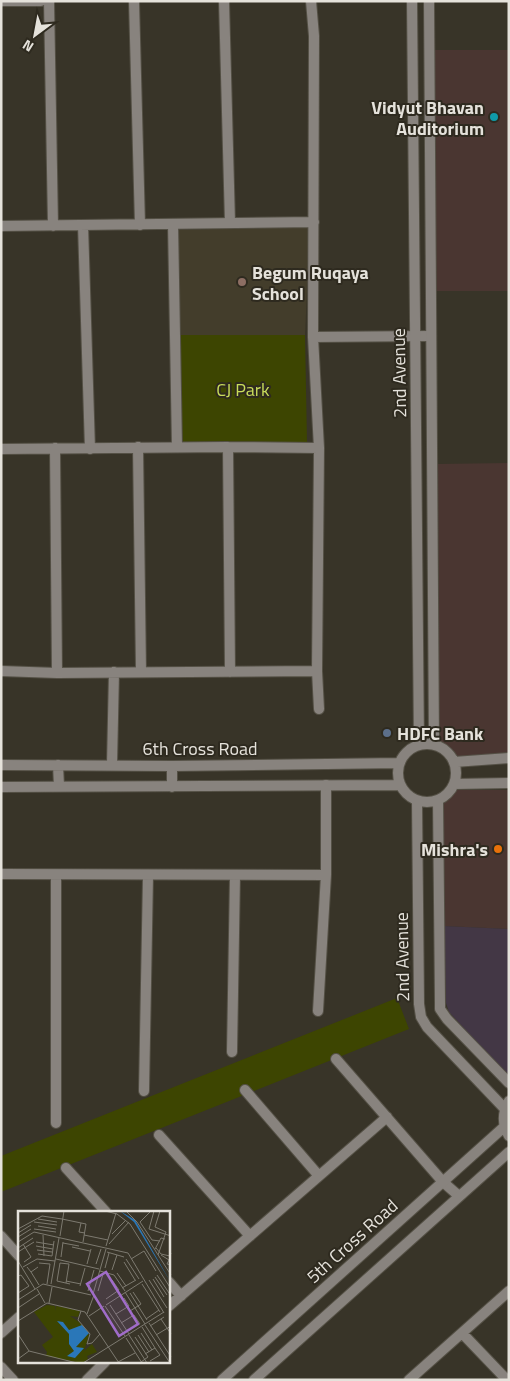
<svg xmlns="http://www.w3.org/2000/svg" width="510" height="1381" viewBox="0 0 510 1381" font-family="'Titillium Web',sans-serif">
<rect width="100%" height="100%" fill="#383428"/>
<path fill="#4a3631" d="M433 50H509V291H435Z
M509 463V757L459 758 447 745 439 741 438 464Z
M457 790H509V929L443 926 442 804Z"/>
<path fill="#433745" d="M443 926 509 929V1078L449 1012 446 1003Z"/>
<path fill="#433d2b" d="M310 227 305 335H179L176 230Z"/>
<path fill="#3d4501" d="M179 335H305L307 443H180Z
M397 998 409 1029 1 1192V1156Z"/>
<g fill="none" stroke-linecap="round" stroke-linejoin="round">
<defs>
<path id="minor" d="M1 1H41
M49 1 53 226
M134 1 140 225
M224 1 230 223
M311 1 314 36 313 337 319 448 317 671 319 709
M173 224 177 447
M83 225 90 449
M1 226 314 222
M313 337 431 336
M138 447 141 672
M228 447 230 672
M55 448 57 673
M1 449 228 447 319 448
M1 671 57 673 317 671
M112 764 114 672
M1 874 326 875
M318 1011 326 875V785
M232 1052 235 875
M336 1059 443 1182 459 1196
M245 1090 319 1176
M144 1091 148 876
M56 1123V875
M159 1135 250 1236
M66 1168 106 1212
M1 1236 19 1256
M169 1282 181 1296
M169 1306 387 1117
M1 1333 19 1317
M462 1333 507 1380
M1 1367 13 1380
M87 1380 105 1362
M409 1380 509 1291"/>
<path id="tertiary" d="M412 1 419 745
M429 1 434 745
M398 773a29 29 0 1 1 58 0a29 29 0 1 1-58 0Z
M454 762 509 758
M1 765 172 766 399 763
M58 765 59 786
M172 766V787
M454 784 509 783
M1 787 399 785
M438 800 440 1004V1009L447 1019 509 1083
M417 801 419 1004 421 1017 427 1027 505 1109
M509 1101C502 1113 502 1124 509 1136
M222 1380 504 1127
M254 1380 509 1152"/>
</defs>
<use href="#minor" stroke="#545045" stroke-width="12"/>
<use href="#tertiary" stroke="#545045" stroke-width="12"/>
<use href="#minor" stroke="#88837e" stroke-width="10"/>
<use href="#tertiary" stroke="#88837e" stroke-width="10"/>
</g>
<circle fill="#0f9aa8" stroke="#2e2a1f" stroke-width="2" cx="494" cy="117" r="5"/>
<circle fill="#8d6e63" stroke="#2e2a1f" stroke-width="2" cx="242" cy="282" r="5"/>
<circle fill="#5c6f8a" stroke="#2e2a1f" stroke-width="2" cx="387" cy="733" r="5"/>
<circle fill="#e8710a" stroke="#2e2a1f" stroke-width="2" cx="498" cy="849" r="5"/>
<g text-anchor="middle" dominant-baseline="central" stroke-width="4" stroke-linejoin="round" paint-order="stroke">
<g font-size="18" font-weight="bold" fill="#e5e2db" stroke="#2e2a1f" text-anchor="end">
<text x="484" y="107">Vidyut Bhavan<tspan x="484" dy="21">Auditorium</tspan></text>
<text x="252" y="272" text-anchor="start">Begum Ruqaya<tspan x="252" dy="21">School</tspan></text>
<text x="397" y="733" text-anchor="start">HDFC Bank</text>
<text x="488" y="849">Mishra's</text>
</g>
<g font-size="18" fill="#e5e2db" stroke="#2e2a1f">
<text transform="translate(399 373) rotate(-91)">2nd Avenue</text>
<text x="200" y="748">6th Cross Road</text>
<text transform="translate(402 957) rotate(-91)">2nd Avenue</text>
<text transform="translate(352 1241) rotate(-42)">5th Cross Road</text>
</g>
<g font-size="18" fill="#c9dd5a" stroke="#2e2a1f">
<text x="243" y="389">CJ Park</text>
</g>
</g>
<g transform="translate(18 1211)">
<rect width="152" height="152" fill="#383428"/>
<path d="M29 94 37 95V100L38 95 62 100 60 106 52 105 61 111 71 124 66 140 74 133 79 141 69 145 70 148 64 152 28 145 29 141 24 134 35 126 16 101Z" fill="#3d4501"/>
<path d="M102 0 117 9 152 70 116 11ZM39 110 45 111 51 119 64 114 71 122 58 136 66 137 57 147 49 145 56 140 51 133V123Z" fill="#2a77b8"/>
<path fill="none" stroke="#7d7a70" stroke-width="1" d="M87 0 99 3 112 13 153 78M108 0 119 11 153 64M133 0 122 11 134 29 142 30M136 0 131 18 153 25M20 8 39 11M16 11 39 14M63 12 61 21 67 22M20 15 38 18M137 16 148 21 140 44M137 16 142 0M0 18 24 5 44 8 68 13 65 31M16 18 38 21M0 22 13 14M94 23 108 9M25 24 26 45M66 24 90 29M42 25 46 0M0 26 13 18M0 31 16 21 110 42 146 102M18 31 36 34M45 32 61 35M5 33 13 46 6 51M91 33 111 11M18 35 35 38M88 35 98 2M54 36 72 40M0 37 15 27M138 37 143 43 152 45 153 42M137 38 143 27 147 28M19 39 34 41M0 41 16 31M89 41 106 46M20 43 34 45 36 30M143 44 151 49 149 53 153 54M43 46 45 31M38 48 81 58M108 48 121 68M113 48 126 40 138 60M0 50 17 78M106 51 117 69M21 52 32 53 29 73M51 53 42 52 39 70 52 73M69 53 73 38M78 53 83 38M5 56 19 48 37 50M9 56 13 61 20 56M87 57 91 42M94 59 99 44M82 60 96 64 107 80M13 61 21 74M99 62 108 75M139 64 153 85M0 65 3 64 11 75 0 82M137 66 149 84M135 68 146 86M131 69 140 83M48 70 63 73M48 72 51 53M33 73 41 27M124 73 142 101M62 75 67 57M104 77 118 69M19 78 27 92M70 80 76 59M80 80 85 63M107 81 127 113M112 82 129 109M75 83 88 38M140 83 149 97M88 88 101 79 94 69M0 89 25 73 73 84M31 92 34 76M88 94 125 70M92 94 111 123M87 95 107 125M0 97 21 83M63 100 60 109 72 123 69 133 74 132 82 123M112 100 123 93 115 81M69 103 76 84M98 103 111 95 106 87M71 105 86 95M128 108 141 99M143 108 153 123M0 110 29 92 67 101 101 152M103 112 116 104 122 113M131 112 153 146M127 114 152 152M132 115 146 106M124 116 137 137M123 122 134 139M0 123 11 140M111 124 129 152M120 124 131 141M138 124 153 115M117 126 130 146 123 151M108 127 124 152M127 143 137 137 139 140 142 144 132 150M0 148 11 140 59 152M100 151 117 142M65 152 146 101"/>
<path fill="#a06cc9" fill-opacity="0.15" stroke="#a06cc9" stroke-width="2.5" d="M88 61 120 113 101 125 69 73Z"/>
<rect width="152" height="152" fill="none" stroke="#e5e2db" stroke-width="2.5"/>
</g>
<rect width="510" height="1381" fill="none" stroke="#e5e2db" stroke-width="5"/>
<g transform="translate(35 35) rotate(212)" stroke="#2e2a1f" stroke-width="4" paint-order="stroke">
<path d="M0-4L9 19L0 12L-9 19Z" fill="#e5e2db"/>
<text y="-8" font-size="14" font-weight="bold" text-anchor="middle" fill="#e5e2db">N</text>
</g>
</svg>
